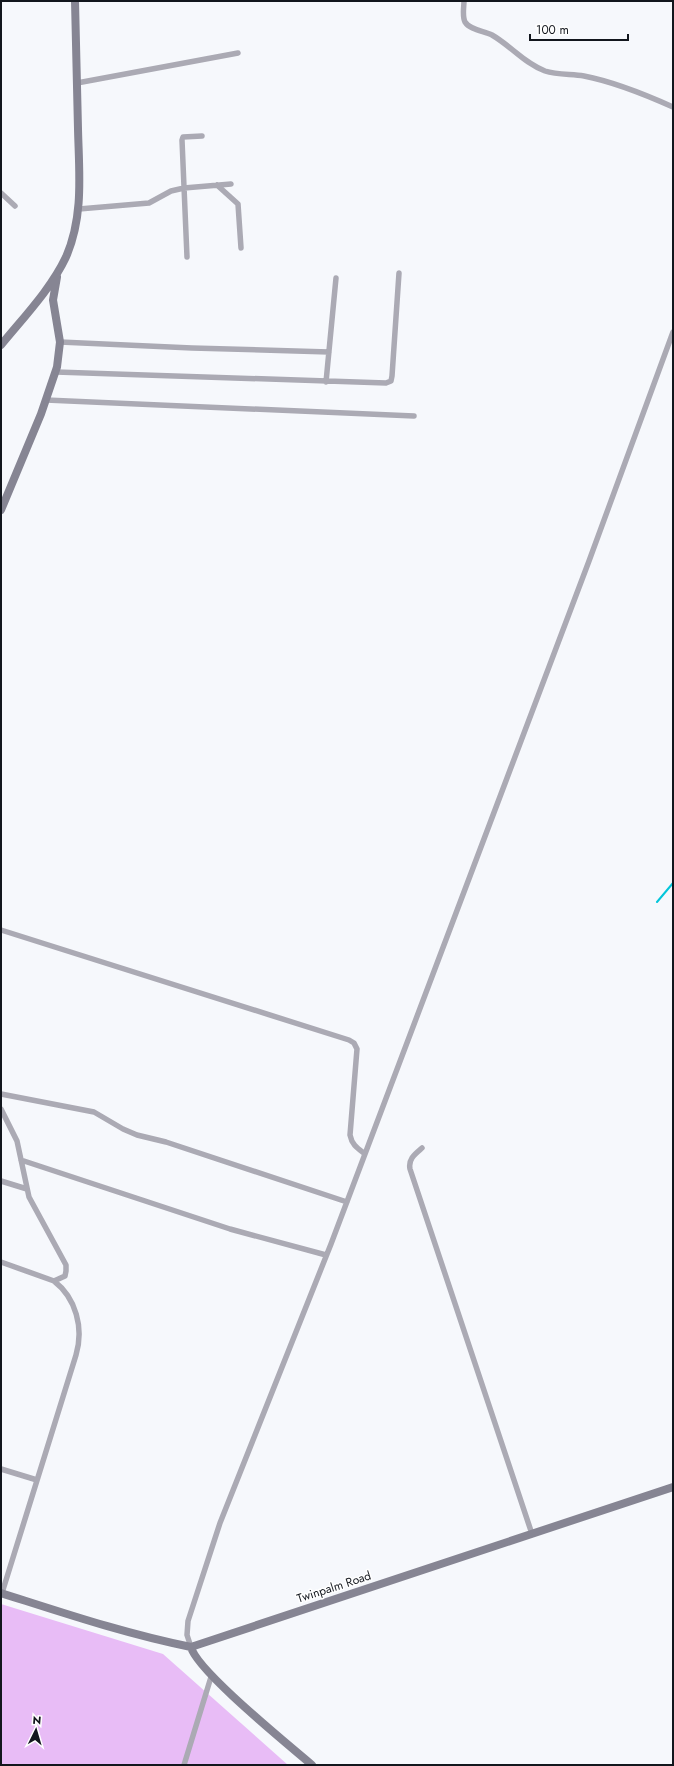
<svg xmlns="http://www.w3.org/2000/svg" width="674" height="1766" viewBox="0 0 674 1766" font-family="Jost,sans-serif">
<rect width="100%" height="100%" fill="#f6f8fc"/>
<path fill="#e8bcf6" d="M1 1604 163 1654 288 1765H1Z"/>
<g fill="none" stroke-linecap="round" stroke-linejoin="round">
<path stroke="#03c6da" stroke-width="2" d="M657 902 673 883"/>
<path stroke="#abaab4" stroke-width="5.5" d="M464 1C464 7 462 16 465 22 470 30 484 31 492 35 511 46 524 63 545 71 557 75 571 74 584 76 615 82 644 94 673 107
M77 83 238 53
M217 185 238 204 241 248
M1 193 15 206
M79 209 149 203 171 191 184 188 231 184
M187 257 182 140 183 137 202 136
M60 342 192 348 329 352
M56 372 386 383 391 381 392 376 399 273
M326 382 336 278
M46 400 414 416
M1 930 349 1040 354 1043 357 1049 350 1135C352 1145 357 1148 365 1154
M1 1094 94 1112 123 1129 137 1135 166 1142 347 1202
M1 1109 17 1141 29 1197 66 1265V1271L65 1276 54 1281
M422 1148C415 1154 408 1159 410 1169L532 1534
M21 1160 230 1229 326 1255
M1 1181 27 1189
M1 1262 54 1281C76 1298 84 1328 76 1355L2 1593
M1 1469 37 1480
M191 1647 187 1635 188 1621 220 1523 331 1244 589 561 673 332
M184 1765 211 1677"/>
<path stroke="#868593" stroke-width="8" d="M1 345C23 318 51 289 66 257 84 216 79 172 78 129 77 86 76 44 75 1
M1 510 41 414 57 367 60 342 53 300 57 277
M1 1593C64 1613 126 1634 191 1647L673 1487
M191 1647C196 1670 289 1745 312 1765"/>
</g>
<g text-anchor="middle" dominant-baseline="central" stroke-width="3" stroke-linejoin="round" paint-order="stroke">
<g font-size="12" fill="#12161d" stroke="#fff">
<text transform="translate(334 1587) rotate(-18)">Twinpalm Road</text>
</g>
</g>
<rect width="674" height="1766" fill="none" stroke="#12161d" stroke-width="4"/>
<g transform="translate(36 1730) rotate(5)" stroke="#ffffff" stroke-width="3" paint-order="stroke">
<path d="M0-3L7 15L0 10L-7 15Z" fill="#12161d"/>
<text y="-6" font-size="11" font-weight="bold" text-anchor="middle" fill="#12161d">N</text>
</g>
<path d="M530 34v6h98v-6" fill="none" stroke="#12161d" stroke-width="2"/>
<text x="536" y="34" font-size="12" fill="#12161d" stroke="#ffffff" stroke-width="3" paint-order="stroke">100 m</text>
</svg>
